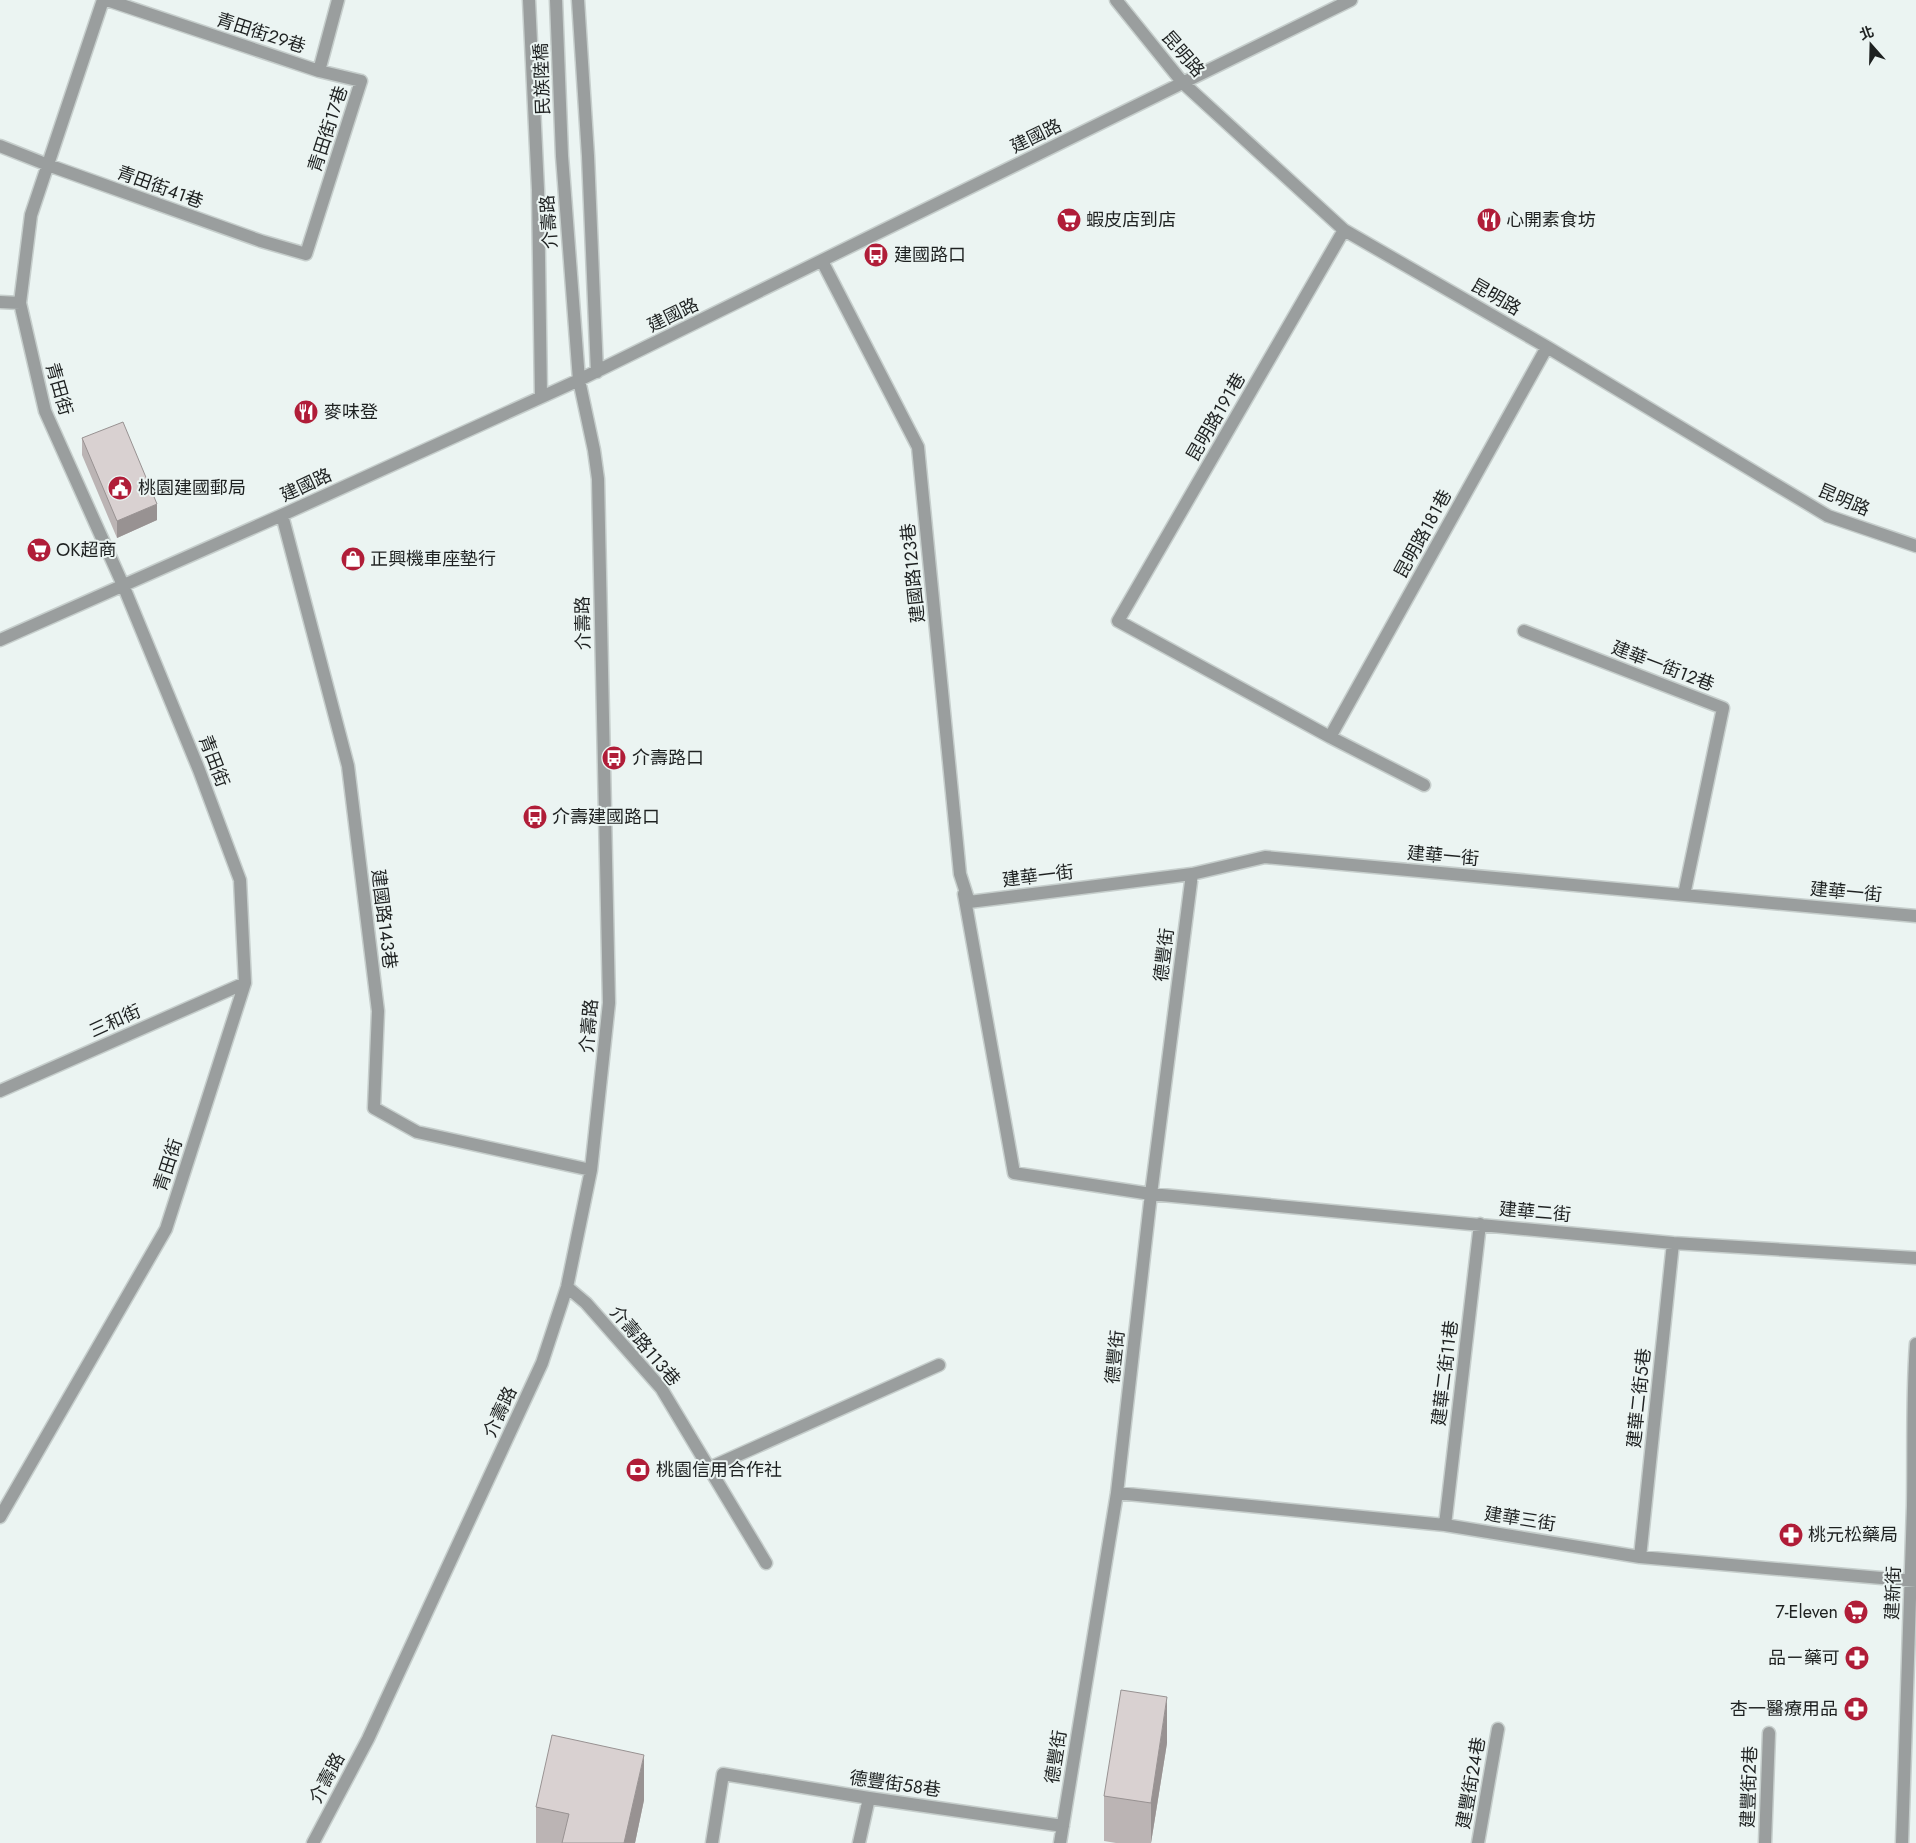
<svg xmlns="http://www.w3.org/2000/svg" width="1916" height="1843" viewBox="0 0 1916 1843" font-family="Jost,'Noto Sans TC',sans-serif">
<rect width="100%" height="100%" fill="#ebf4f2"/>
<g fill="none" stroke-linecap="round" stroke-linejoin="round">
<defs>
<path id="minor" d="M107 0 319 71
M529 0 538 190 541 396
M578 0 588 156 597 372
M1116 0 1183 83 1344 230 1547 347 1828 516 1916 546
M0 146 48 165 261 241 306 254 361 81 319 71 338 0
M1344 230 1118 621 1330 737 1424 785
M822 261 918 447 960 874 969 902 1192 874 1265 857 1916 916
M0 302 20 303
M282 515 348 766 378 1011 374 1108 417 1132 591 1170
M1524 631 1723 708 1684 895
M0 640 282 515 579 380 1351 0
M1330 737 1547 347
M964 894 1014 1173 1151 1194 1673 1243 1916 1258
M0 1091 245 983
M567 1287 586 1303 661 1388 766 1563
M709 1468 939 1365
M1117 1493 1445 1525 1640 1557 1916 1581
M0 1517 166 1229 245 983 240 880 199 770 123 585 45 411 20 303 31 215 103 0
M1445 1525 1480 1224
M1640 1557 1673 1243
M313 1843 368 1739 542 1363 567 1287 591 1170 609 1003 598 479 594 450 579 380 562 156 556 0
M712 1843 723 1774 869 1798 1063 1826
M859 1843 869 1798
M1060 1843 1117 1493 1151 1194 1192 874
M1478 1843 1498 1729
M1765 1843 1769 1733
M1902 1843C1906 1731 1910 1619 1913 1506 1914 1452 1912 1398 1916 1344"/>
</defs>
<use href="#minor" stroke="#c6cecc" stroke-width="15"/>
<use href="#minor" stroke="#9a9e9e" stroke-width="12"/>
</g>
<path fill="#bbb4b4" d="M82 438 157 520 117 538 82 455Z
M1167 1743 1151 1843H1116L1104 1841V1796Z
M644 1800 635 1843H536V1807Z"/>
<path fill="#989292" d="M157 504V520L117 538V521Z
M1167 1697V1743L1151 1843V1803Z
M644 1755V1800L635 1843H624Z"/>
<path fill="#d9d1d1" stroke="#989292" d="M123 422 157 504 117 521 82 438Z
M1121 1690 1167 1697 1151 1803 1104 1796Z
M552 1735 644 1755 624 1843H562L569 1814 536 1807Z"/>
<defs>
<symbol id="supermarket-disc" viewBox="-11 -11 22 22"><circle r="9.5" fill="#b01d38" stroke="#ebf4f2"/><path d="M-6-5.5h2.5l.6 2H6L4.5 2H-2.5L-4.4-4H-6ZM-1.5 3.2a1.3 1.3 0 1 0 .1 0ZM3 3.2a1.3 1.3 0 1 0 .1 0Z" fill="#fff"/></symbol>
<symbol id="restaurant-disc" viewBox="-11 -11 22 22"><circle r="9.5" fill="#b01d38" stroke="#ebf4f2"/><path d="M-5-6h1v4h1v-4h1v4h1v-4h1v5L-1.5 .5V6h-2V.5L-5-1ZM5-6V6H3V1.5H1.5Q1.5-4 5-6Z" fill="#fff"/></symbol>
<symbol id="bus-disc" viewBox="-11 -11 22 22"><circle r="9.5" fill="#b01d38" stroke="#ebf4f2"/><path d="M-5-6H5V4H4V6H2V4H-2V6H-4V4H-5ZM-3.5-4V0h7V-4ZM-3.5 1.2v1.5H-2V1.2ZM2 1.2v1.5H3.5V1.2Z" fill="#fff"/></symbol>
<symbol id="civic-disc" viewBox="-11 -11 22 22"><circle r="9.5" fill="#b01d38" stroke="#ebf4f2"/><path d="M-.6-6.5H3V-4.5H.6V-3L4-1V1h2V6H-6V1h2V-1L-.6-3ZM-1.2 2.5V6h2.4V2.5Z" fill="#fff"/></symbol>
<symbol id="shop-disc" viewBox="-11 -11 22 22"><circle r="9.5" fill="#b01d38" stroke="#ebf4f2"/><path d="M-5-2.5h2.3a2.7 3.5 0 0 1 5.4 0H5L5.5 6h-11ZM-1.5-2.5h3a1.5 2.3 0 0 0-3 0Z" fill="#fff"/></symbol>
<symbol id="bank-disc" viewBox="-11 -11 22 22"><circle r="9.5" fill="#b01d38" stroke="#ebf4f2"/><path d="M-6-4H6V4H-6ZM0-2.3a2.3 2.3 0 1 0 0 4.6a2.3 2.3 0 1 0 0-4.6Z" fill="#fff"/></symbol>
<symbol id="pharmacy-disc" viewBox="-11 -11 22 22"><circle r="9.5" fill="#b01d38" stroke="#ebf4f2"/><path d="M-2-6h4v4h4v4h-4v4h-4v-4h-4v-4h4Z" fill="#fff"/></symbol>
</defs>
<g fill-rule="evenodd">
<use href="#supermarket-disc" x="1055" y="206" width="28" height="28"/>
<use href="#restaurant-disc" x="1475" y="206" width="28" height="28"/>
<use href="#bus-disc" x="862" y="241" width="28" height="28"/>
<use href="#restaurant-disc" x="292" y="398" width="28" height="28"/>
<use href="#civic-disc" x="106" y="474" width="28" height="28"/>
<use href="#supermarket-disc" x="25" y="536" width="28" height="28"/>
<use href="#shop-disc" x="339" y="545" width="28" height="28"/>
<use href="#bus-disc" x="600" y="744" width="28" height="28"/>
<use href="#bus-disc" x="521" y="803" width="28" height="28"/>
<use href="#bank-disc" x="624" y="1456" width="28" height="28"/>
<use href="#pharmacy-disc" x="1777" y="1521" width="28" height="28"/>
<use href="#supermarket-disc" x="1842" y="1598" width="28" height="28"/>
<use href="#pharmacy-disc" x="1843" y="1644" width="28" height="28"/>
<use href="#pharmacy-disc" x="1842" y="1695" width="28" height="28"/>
</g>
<g text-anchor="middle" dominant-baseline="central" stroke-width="4" stroke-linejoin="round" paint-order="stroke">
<g font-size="18" fill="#1e2121" stroke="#ebf4f2">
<text transform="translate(261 33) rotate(18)">青田街29巷</text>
<text transform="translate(1183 54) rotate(49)">昆明路</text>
<text transform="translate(542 79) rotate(-92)">民族陸橋</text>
<text transform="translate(328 129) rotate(-72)">青田街17巷</text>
<text transform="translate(1036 136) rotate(-26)">建國路</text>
<text transform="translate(160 187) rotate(20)">青田街41巷</text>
<text transform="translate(549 222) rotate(-94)">介壽路</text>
<text transform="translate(1496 297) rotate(30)">昆明路</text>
<text transform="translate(673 315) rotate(-26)">建國路</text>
<text transform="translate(59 389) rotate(74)">青田街</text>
<text transform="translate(1216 417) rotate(-60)">昆明路191巷</text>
<text transform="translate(306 485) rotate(-25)">建國路</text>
<text transform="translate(1844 500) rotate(23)">昆明路</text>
<text transform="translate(1423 534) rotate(-61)">昆明路181巷</text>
<text transform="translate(913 573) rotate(-96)">建國路123巷</text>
<text transform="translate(583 623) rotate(-91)">介壽路</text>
<text transform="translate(1663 666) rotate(21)">建華一街12巷</text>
<text transform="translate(214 761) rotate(69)">青田街</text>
<text transform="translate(1443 856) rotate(5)">建華一街</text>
<text transform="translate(1038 876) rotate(-7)">建華一街</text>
<text transform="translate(1846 892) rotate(5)">建華一街</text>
<text transform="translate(384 919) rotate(83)">建國路143巷</text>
<text transform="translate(1164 955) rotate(-83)">德豐街</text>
<text transform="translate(115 1021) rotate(-24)">三和街</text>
<text transform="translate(589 1026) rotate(-85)">介壽路</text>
<text transform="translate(168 1165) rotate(-72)">青田街</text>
<text transform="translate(1535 1212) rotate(5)">建華二街</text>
<text transform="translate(645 1346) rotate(50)">介壽路113巷</text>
<text transform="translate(1115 1357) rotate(-84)">德豐街</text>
<text transform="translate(1445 1373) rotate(-83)">建華二街11巷</text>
<text transform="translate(1639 1398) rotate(-84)">建華二街5巷</text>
<text transform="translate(500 1412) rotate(-65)">介壽路</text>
<text transform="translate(1520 1519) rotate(9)">建華三街</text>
<text transform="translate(1893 1593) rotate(-88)">建新街</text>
<text transform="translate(1056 1757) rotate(-81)">德豐街</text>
<text transform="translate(327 1778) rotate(-62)">介壽路</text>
<text transform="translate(1471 1783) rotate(-80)">建豐街24巷</text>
<text transform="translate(895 1784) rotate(8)">德豐街58巷</text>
<text transform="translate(1749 1787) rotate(-88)">建豐街2巷</text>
</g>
<g font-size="18" fill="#1e2121" stroke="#ebf4f2" text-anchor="start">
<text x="1086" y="220">蝦皮店到店</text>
<text x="1506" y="220">心開素食坊</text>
<text x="894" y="255">建國路口</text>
<text x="324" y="412">麥味登</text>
<text x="138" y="488">桃園建國郵局</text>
<text x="56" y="550">OK超商</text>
<text x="370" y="559">正興機車座墊行</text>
<text x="632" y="758">介壽路口</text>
<text x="552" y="817">介壽建國路口</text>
<text x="656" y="1470">桃園信用合作社</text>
<text x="1808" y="1535">桃元松藥局</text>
<text x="1838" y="1612" text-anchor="end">7-Eleven</text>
<text x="1840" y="1658" text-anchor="end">品ㄧ藥可</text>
<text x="1838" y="1709" text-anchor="end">杏一醫療用品</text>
</g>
</g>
<g transform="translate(1871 45) rotate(340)" stroke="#ebf4f2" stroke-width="4" paint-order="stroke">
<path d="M0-4L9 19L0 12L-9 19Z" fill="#1e2121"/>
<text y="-8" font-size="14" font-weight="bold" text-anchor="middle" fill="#1e2121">北</text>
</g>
</svg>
